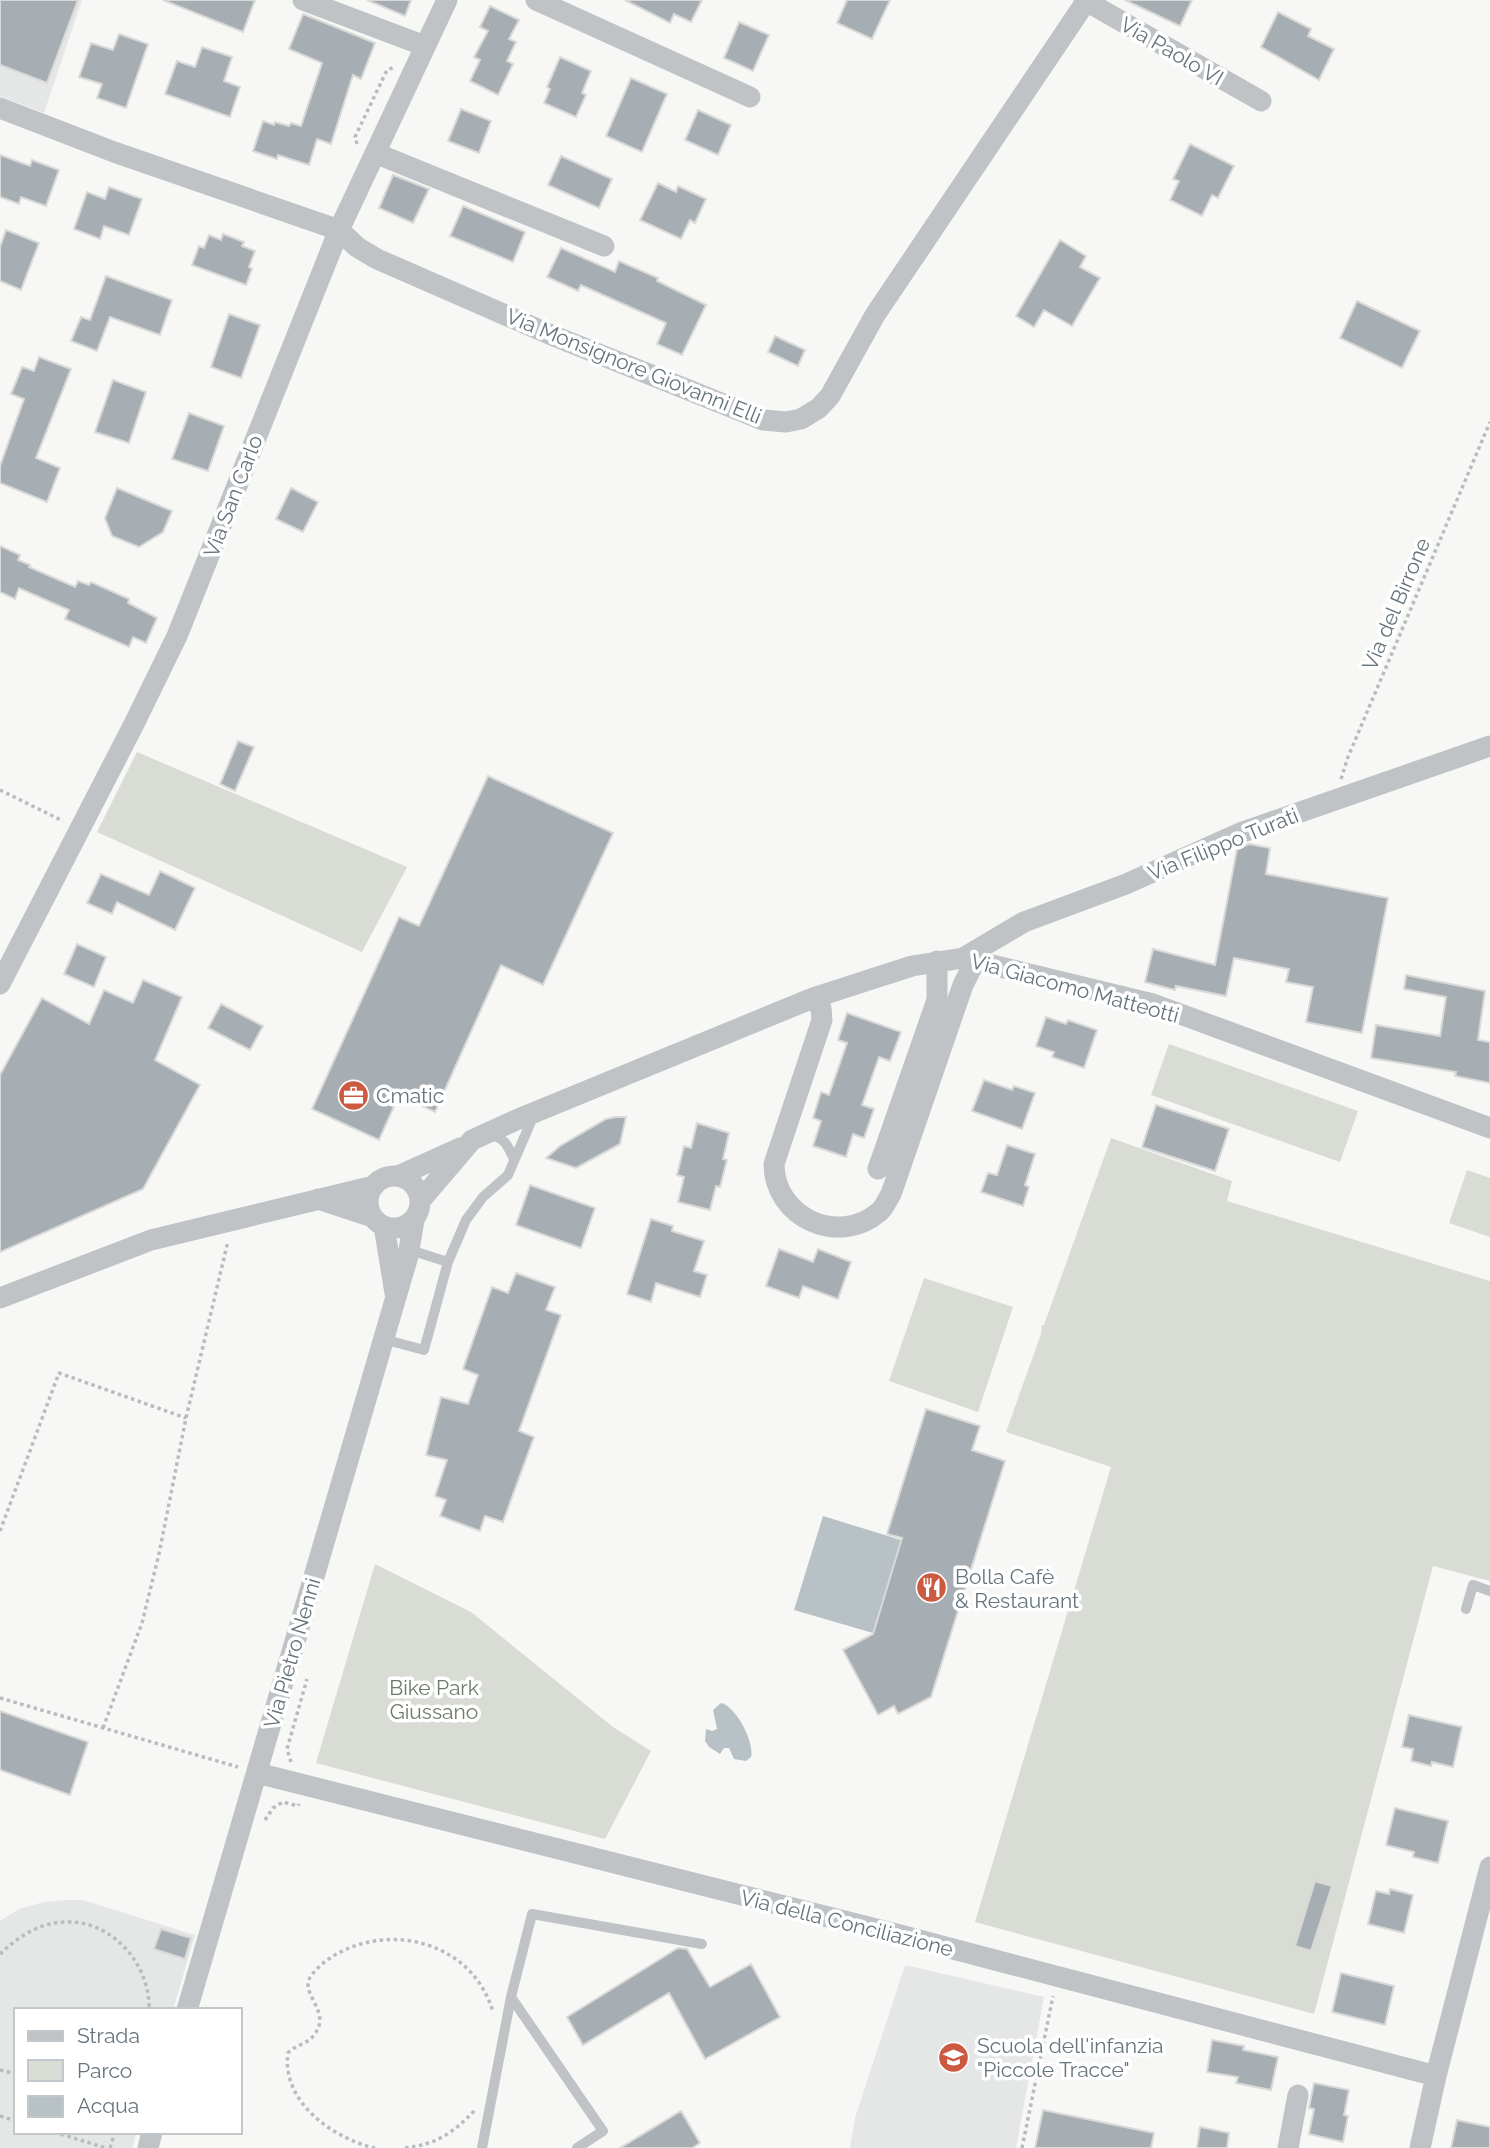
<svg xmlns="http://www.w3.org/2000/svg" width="1490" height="2148" viewBox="0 0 1490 2148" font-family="Raleway,sans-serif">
<rect width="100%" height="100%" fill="#f7f7f5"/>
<path fill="#e5e6e6" d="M0 0H82L44 113 0 96Z
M64 1900H83L195 1935 173 2010H16V2132H137L132 2148H0V1921L19 1909 44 1902Z
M905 1965 1044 1997 1016 2148H850L855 2118Z"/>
<path fill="#d8dcd5" d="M137 752 407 867 362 952 97 832Z
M1169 1044 1358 1111 1340 1162 1151 1095Z
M1111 1138 1232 1181 1227 1201 1490 1281V1581L1433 1566 1314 2014 975 1922 1111 1467 1006 1432 1041 1334 1042 1325H1044Z
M1467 1170 1490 1178V1237L1449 1223Z
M924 1278 1013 1307 978 1412 889 1381Z
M375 1564 471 1612 613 1727 651 1751 605 1839 316 1763Z"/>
<path fill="#b8c2c6" d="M823 1516 901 1540 873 1633 794 1610Z
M721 1703C736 1706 755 1743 751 1757L746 1761 734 1759 729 1748H724L720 1754 709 1747 705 1741 706 1729 712 1731 717 1729 713 1710Z"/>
<path fill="#a7aeb3" stroke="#d9d9d8" stroke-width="2" d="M0 0H78L47 83 0 65Z
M163 0H255L243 32Z
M367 0H411L405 16Z
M625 0H702L691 22 674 14 670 23Z
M847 0H890L872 39 837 23Z
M1125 0H1192L1180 26Z
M490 6 519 20 509 39 516 42 507 61 513 64 498 95 470 81 480 60 474 57 488 31 480 27Z
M1278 12 1311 29 1308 36 1334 49 1319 80 1261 47Z
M303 14 375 43 361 79 353 75 331 144 317 139 309 165 278 155 277 159 253 151 263 121 274 125 275 122 289 126 291 123 301 126 322 63 289 49Z
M739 22 769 35 753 71 724 58Z
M119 34 148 44 126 108 97 98 102 84 79 77 91 43 113 50Z
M202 47 232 57 224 81 240 87 230 117 165 94 177 61 195 67Z
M560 57 591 71 582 93 586 95 576 117 544 103 550 89 547 87Z
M631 78 667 94 642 152 606 136Z
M461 109 491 121 479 153 448 141Z
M698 110 731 125 718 155 685 140Z
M1190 144 1234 166 1218 198 1212 195 1202 216 1170 200 1179 181 1173 179Z
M0 155 30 166 32 160 59 170 46 206 21 197 19 204 0 197Z
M561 156 612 179 599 208 548 185Z
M393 175 429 189 413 223 379 208Z
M658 183 676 192 678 186 706 199 695 223 690 220 681 239 640 220Z
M109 187 142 199 129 235 104 226 100 239 74 229 87 192 105 199Z
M463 206 525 232 513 262 450 236Z
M6 230 39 243 21 290 0 281V247Z
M223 234 244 242 242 246 255 251 249 267 252 269 246 285 192 265 199 246 204 248 209 235 221 240Z
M1060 240 1086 256 1080 267 1100 278 1072 326 1044 310 1034 327 1016 316Z
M561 248 615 272 619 261 658 278 657 281 706 305 682 355 657 344 666 323 581 285 578 291 547 277Z
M106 276 172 300 160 335 110 317 97 351 71 341 81 317 90 320Z
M1357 301 1420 331 1402 368 1340 338Z
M229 314 260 325 241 378 211 367Z
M775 336 805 350 798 366 768 352Z
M39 357 71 369 36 458 60 468 47 502 0 483V466L24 399 11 394 22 367 34 371Z
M113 380 146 392 129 443 95 432Z
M189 413 224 426 208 471 172 459Z
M117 488 172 511 163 532 139 547 112 536 105 518Z
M291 488 318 502 303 532 276 519Z
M0 546 20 555 18 560 30 565 29 567 75 587 78 581 89 585 91 582 129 599 128 603 157 618 146 643 133 637 129 647 65 619 69 610 19 588 15 599 0 592Z
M238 741 254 747 235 791 220 784Z
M488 776 613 833 543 985 501 965 435 1112 399 1095 379 1140 312 1109 399 917 419 926Z
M1249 844 1270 848 1266 874 1388 898 1362 1033 1306 1022 1313 987 1286 982 1289 969 1234 958 1226 996 1176 986 1175 990 1145 982 1153 949 1215 965 1237 849Z
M160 871 195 888 175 930 117 902 112 914 87 903 101 874 149 895Z
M77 944 106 957 94 987 64 974Z
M1406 975 1485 991 1478 1040 1490 1042V1083L1455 1076 1456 1072 1371 1058 1376 1025 1440 1036 1446 997 1404 989Z
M143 980 182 997 155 1060 200 1085 143 1189 0 1252V1075L42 998 89 1024 104 990 133 1003Z
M221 1004 263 1026 250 1050 208 1028Z
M847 1013 901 1032 890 1061 879 1057 862 1105 874 1109 864 1138 853 1134 846 1157 813 1146 821 1121 813 1118 821 1092 829 1095 847 1043 838 1040Z
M1046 1017 1066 1024 1068 1020 1097 1030 1084 1068 1052 1057 1054 1052 1036 1046Z
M984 1080 1012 1090 1014 1086 1035 1093 1022 1129 972 1111Z
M1156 1105 1229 1129 1215 1171 1142 1147Z
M616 1117H626L620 1144 576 1168 546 1158 560 1146 606 1119Z
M697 1123 729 1133 723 1159 727 1160 720 1187 716 1186 710 1210 678 1202 684 1177 677 1175 684 1146 691 1148Z
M1007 1145 1035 1154 1025 1185 1029 1187 1023 1206 981 1192 988 1173 997 1175Z
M530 1185 595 1208 581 1248 516 1225Z
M651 1219 673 1226 672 1231 704 1241 694 1271 707 1275 700 1297 656 1283 651 1302 627 1294Z
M779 1249 813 1262 818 1249 851 1262 838 1299 803 1286 799 1298 766 1286Z
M516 1273 555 1287 546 1310 561 1315 519 1431 534 1437 503 1522 485 1516 480 1531 440 1516 446 1500 435 1496 447 1460 426 1455 441 1397 468 1404 478 1375 463 1369 492 1287 508 1293Z
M926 1409 980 1426 972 1450 1005 1461 931 1697 898 1714 894 1706 878 1715 843 1650 873 1634 902 1538 887 1534Z
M0 1711 88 1742 70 1795 0 1770Z
M1409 1715 1462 1727 1453 1767 1432 1762 1431 1766 1411 1761 1413 1749 1402 1747Z
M1395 1808 1448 1821 1438 1863 1413 1857 1414 1852 1386 1845Z
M1315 1881 1332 1886 1311 1951 1295 1946Z
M1390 1889 1413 1895 1404 1933 1368 1924 1376 1891 1389 1894Z
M161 1929 191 1938 185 1959 154 1949Z
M678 1948 687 1949 710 1987 751 1964 780 2017 705 2059 669 1993 583 2045 567 2017Z
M1341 1973 1394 1986 1385 2025 1332 2012Z
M1212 2040 1244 2046 1243 2050 1278 2057 1271 2090 1236 2083 1238 2077 1207 2072Z
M1314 2083 1349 2090 1344 2115 1348 2116 1343 2142 1309 2134 1314 2109 1309 2108Z
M1043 2110 1154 2133 1151 2148H1035Z
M681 2111 700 2143 692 2148H620Z
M1457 2120 1490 2127V2148H1451Z
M1200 2127 1229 2133 1227 2148H1197Z"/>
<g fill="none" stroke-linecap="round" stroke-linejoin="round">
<path stroke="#b9bcbe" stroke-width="3.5" stroke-dasharray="3.5 3.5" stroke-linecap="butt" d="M357 144 355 137 387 70 395 67
M1341 779 1348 757 1490 422
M0 790 63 821
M0 1531 59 1373 186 1418
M0 1698 238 1767
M103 1728 142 1623 159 1554 186 1418 228 1241
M291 1762 287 1749 307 1679
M265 1820 273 1808 283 1802 298 1806 299 1804
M0 1954C18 1937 40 1922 66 1922 112 1920 151 1965 149 2010
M0 2070 16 2074
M0 2116 16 2121
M54 2132 106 2148
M110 2148 115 2132
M375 2148C334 2139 281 2102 288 2053 295 2045 308 2044 314 2035 333 2011 298 1994 311 1976 320 1963 335 1954 349 1948 407 1925 475 1950 493 2012
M405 2148C437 2144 453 2133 475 2110
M1022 2148 1053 1996"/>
<path stroke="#bfc3c6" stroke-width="10" d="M490 1135C505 1137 508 1147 514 1159
M410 1250 448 1262
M383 1339 424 1350 448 1262 466 1220 483 1197 508 1175 533 1117
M1466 1609 1473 1585 1490 1591
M511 1997 532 1914 702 1944
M482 2148 511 1997 603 2131 577 2148"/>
<path stroke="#bfc3c6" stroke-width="21" d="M303 0 425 46
M536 0 750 97
M1084 0 1261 101
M0 108 114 152 339 230 357 247 377 259 549 334 763 420 786 422 801 419 819 408 830 396 875 315 1087 0
M375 153 604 246
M963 958 1024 922 1126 884 1240 833 1490 746
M0 984 134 724 177 636 339 230 447 0
M813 998 821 1008 822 1020 774 1164C774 1217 838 1247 879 1212 884 1208 887 1200 891 1194L963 985 975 961
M878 1169 937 1000V961
M398 1176 460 1148
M368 1202a26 26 0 1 1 52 0a26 26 0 1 1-52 0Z
M318 1199 373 1217
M420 1201 472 1140 516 1120 813 998 912 966 963 958 1153 1004 1490 1128
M384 1226 395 1293
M0 1298 151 1240 374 1186
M257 1773 900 1935 1436 2076
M187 2010 408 1256 414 1220
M148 2148 152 2132
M1288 2148 1298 2095
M1420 2148 1436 2076 1490 1867"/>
</g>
<defs>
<symbol id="office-disc" viewBox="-11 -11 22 22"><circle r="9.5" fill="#cc5a40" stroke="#fff"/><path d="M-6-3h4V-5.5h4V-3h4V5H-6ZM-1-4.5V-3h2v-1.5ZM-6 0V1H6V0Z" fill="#fff"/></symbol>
<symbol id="restaurant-disc" viewBox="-11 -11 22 22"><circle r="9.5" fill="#cc5a40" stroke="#fff"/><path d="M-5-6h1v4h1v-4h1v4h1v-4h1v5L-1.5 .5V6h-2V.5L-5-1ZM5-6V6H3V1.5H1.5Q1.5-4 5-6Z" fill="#fff"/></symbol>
<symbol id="school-disc" viewBox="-11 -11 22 22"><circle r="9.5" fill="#cc5a40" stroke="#fff"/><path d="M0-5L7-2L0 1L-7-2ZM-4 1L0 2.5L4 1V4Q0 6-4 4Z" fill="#fff"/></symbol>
</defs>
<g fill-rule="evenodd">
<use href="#office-disc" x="336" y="1078" width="35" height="35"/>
<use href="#restaurant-disc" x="914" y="1570" width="35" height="35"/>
<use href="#school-disc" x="936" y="2040" width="35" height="35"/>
</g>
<g text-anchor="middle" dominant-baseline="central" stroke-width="7" stroke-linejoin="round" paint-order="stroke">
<g font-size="21" fill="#66747c" stroke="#fff">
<text transform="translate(1172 51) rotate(30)">Via Paolo VI</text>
<text transform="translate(634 366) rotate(22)">Via Monsignore Giovanni Elli</text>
<text transform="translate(233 496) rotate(-69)">Via San Carlo</text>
<text transform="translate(1396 604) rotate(-67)">Via del Birrone</text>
<text transform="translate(1223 844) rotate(-22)">Via Filippo Turati</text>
<text transform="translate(1075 988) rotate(15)">Via Giacomo Matteotti</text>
<text transform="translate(292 1653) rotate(-74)">Via Pietro Nenni</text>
<text transform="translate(847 1923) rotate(14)">Via della Conciliazione</text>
</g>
<g font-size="21" fill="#66747c" stroke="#fff" text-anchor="start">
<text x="376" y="1095">Cmatic</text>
<text x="955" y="1576">Bolla Cafè<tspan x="955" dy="24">&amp; Restaurant</tspan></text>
<text x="977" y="2045">Scuola dell'infanzia<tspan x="977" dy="24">"Piccole Tracce"</tspan></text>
</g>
<g font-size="21" fill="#6d7a69" stroke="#fff">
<text x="434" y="1687">Bike Park<tspan x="434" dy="24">Giussano</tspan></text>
</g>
</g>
<rect x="14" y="2008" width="228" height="126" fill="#ffffff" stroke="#c2c7cb" stroke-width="2"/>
<rect x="28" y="2031" width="35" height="10" fill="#bfc3c6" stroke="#c2c7cb" stroke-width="2"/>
<text x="77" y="2043" font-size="21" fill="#66747c">Strada</text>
<rect x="28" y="2060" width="35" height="21" fill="#d8dcd5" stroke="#c2c7cb" stroke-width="2"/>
<text x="77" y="2078" font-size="21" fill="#66747c">Parco</text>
<rect x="28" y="2096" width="35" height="21" fill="#b8c2c6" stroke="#c2c7cb" stroke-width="2"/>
<text x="77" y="2113" font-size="21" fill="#66747c">Acqua</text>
</svg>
